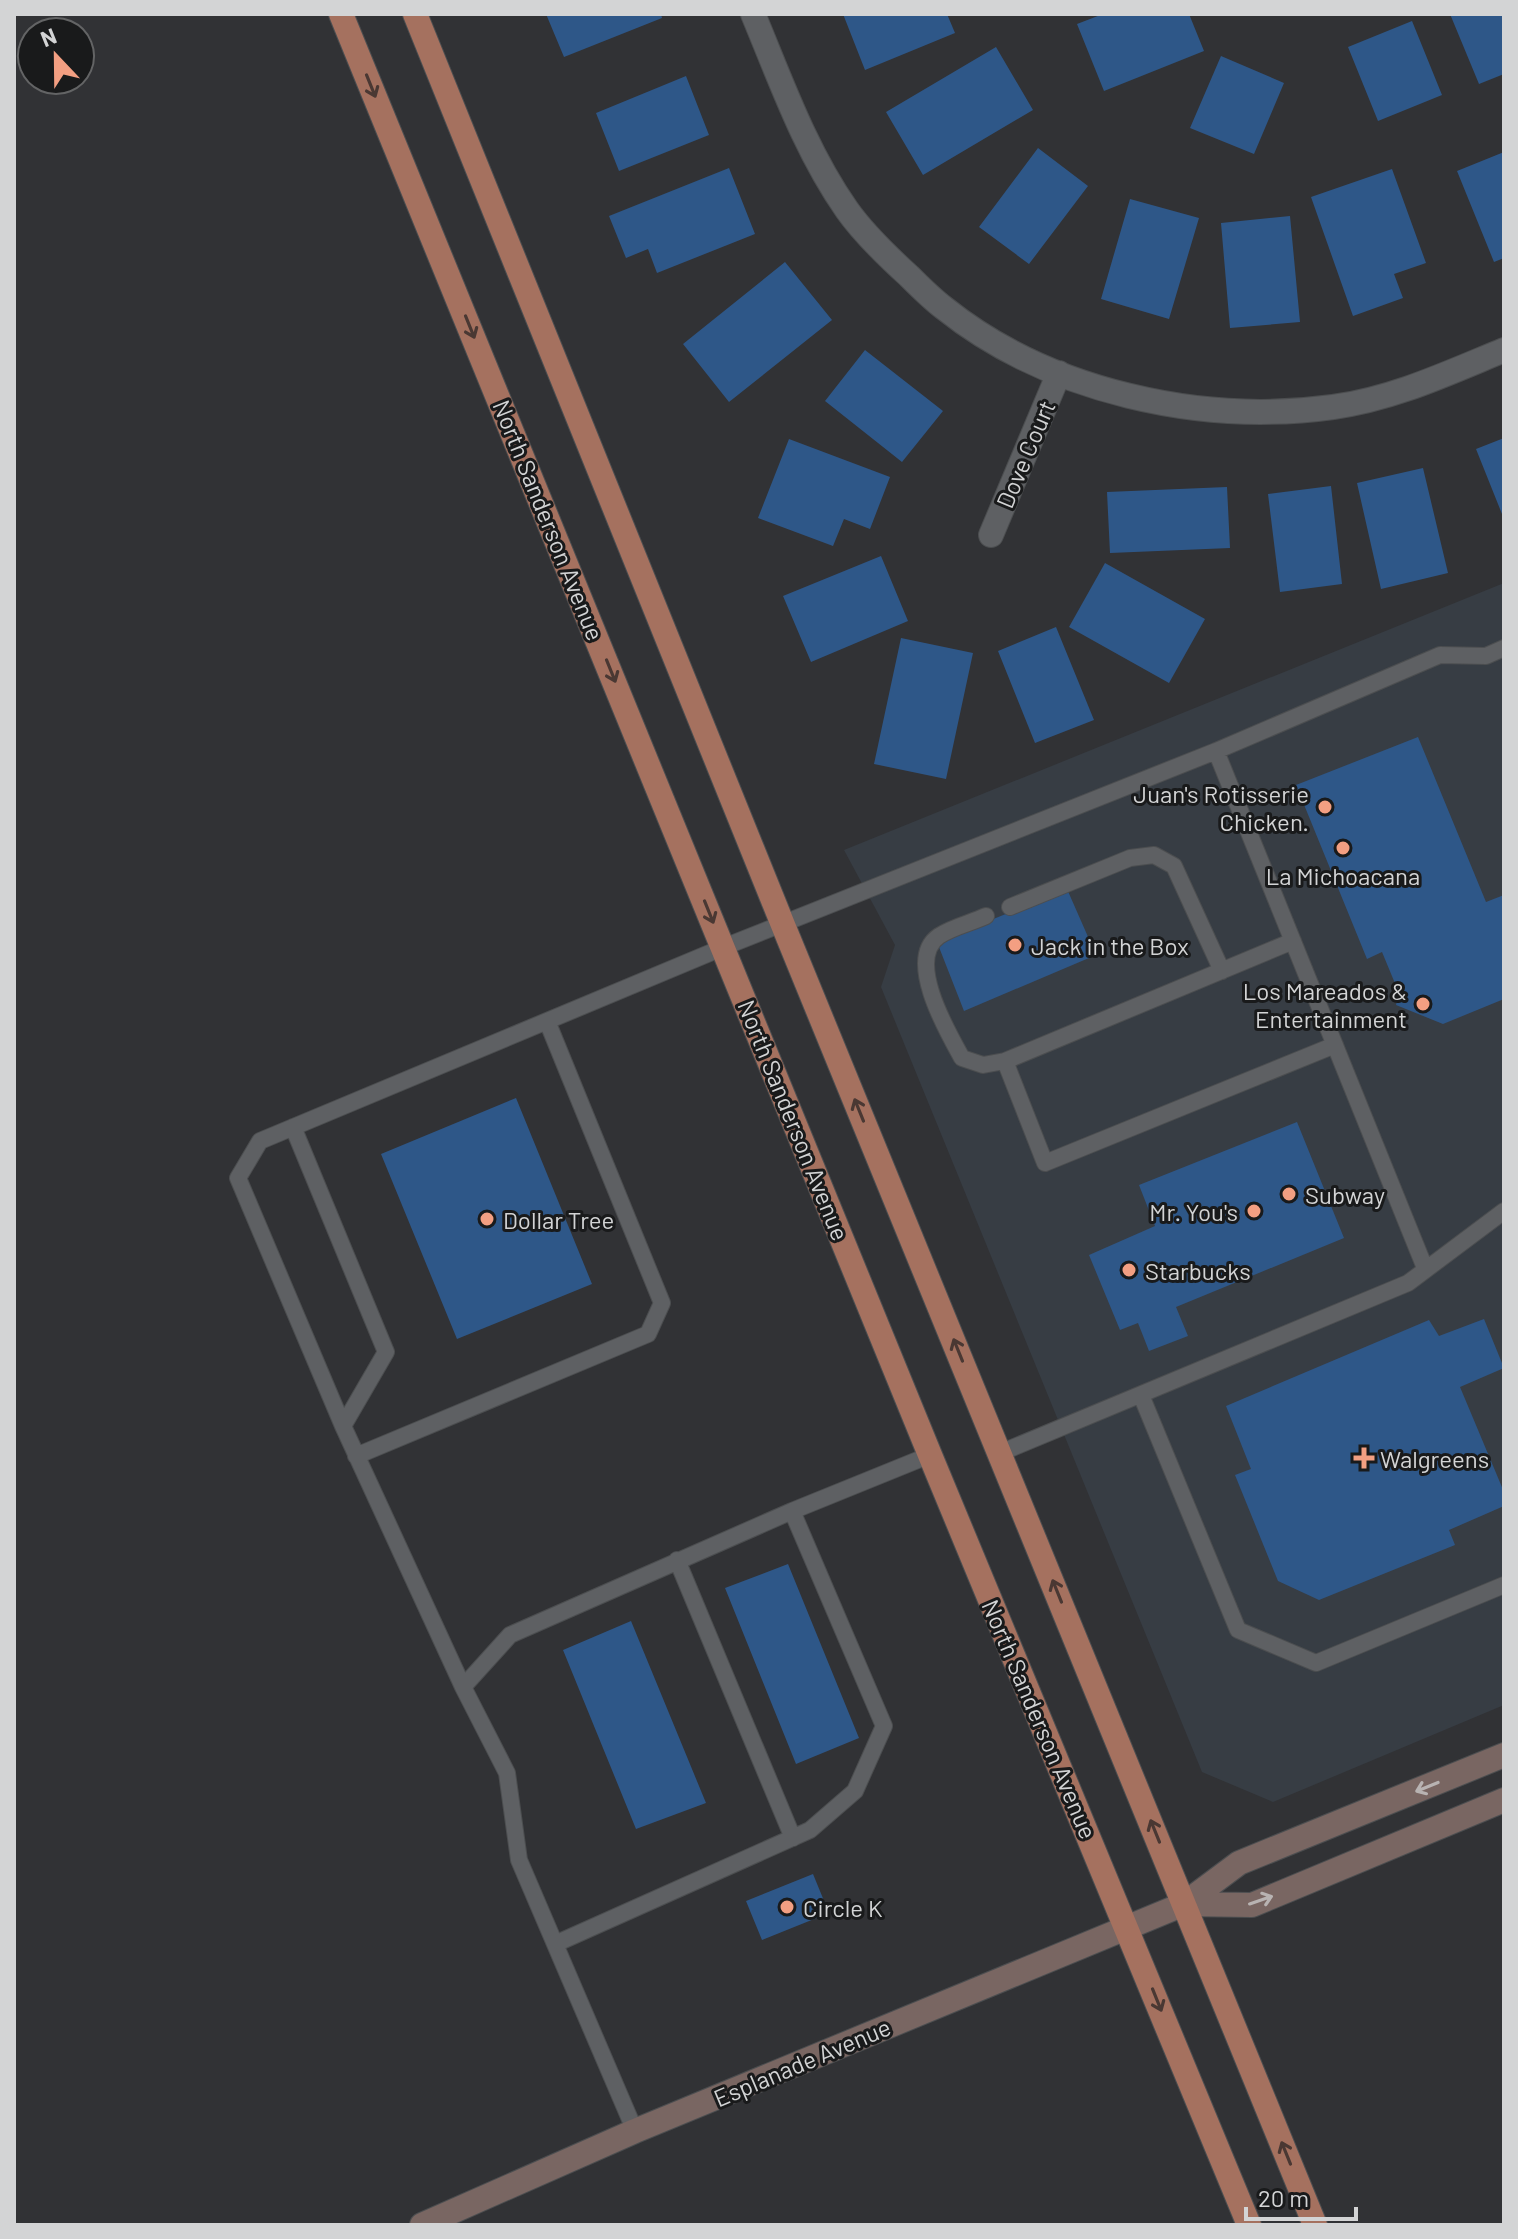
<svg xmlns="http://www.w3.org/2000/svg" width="1518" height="2239" viewBox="0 0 1518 2239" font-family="Barlow,sans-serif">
<rect width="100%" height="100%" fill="#313235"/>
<path fill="#373d44" d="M1504 583V1705L1273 1802 1202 1772 881 987 895 945 844 850Z"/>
<path fill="#2e5788" d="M546 14H661L662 18 564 57Z
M843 14H947L955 33 865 70Z
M1103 14H1189L1204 51 1104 91 1077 24Z
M1450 14H1504V74L1479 84Z
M1412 21 1442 95 1378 121 1348 47Z
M996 47 1033 110 923 175 886 112Z
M1221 56 1284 83 1254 154 1190 128Z
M686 76 709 135 619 171 596 113Z
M1038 148 1088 186 1029 264 979 227Z
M1504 152V258L1494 262 1457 171Z
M729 168 755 234 657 273 648 249 626 258 609 216Z
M1392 169 1426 263 1394 274 1403 298 1353 316 1311 197Z
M1130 199 1199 218 1169 319 1101 299Z
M1290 216 1300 322 1230 328 1221 223Z
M785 262 832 320 729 402 683 344Z
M865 350 943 411 902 462 825 401Z
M1504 438V519L1476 449Z
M789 439 890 477 870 529 844 519 833 546 758 518Z
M1423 468 1448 573 1381 589 1357 483Z
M1331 486 1342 584 1280 592 1268 494Z
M1227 487 1230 548 1110 553 1107 492Z
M881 556 908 621 811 662 783 596Z
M1105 563 1205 619 1169 683 1069 627Z
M1056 627 1094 720 1035 743 998 651Z
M901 638 973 653 946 779 874 764Z
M1418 737 1486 902 1504 895V999L1443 1024 1396 1005 1399 993 1382 952 1367 959 1296 785Z
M1067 889 1096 955 964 1011 937 942Z
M516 1098 592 1284 457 1339 381 1154Z
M1297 1122 1344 1238 1176 1307 1188 1336 1149 1351 1138 1323 1120 1330 1089 1255 1155 1226 1139 1185Z
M1484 1319 1504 1368 1460 1387 1504 1492V1506L1449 1530 1455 1545 1319 1600 1278 1581 1235 1475 1251 1469 1226 1406 1429 1320 1439 1336Z
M788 1564 859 1738 796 1764 725 1588Z
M631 1621 706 1803 636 1829 563 1650Z
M813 1874 829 1913 762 1940 746 1901Z"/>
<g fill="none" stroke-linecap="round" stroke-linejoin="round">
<defs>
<path id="service" d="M1216 751 1440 655 1486 656 1504 648
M1010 907 1130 858 1154 855 1174 866 1222 971
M986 916C971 923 952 927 939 936 905 959 947 1031 962 1058L983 1065 1005 1061
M1293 941 1005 1061 1045 1163 1335 1045
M293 1127 386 1352 343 1426
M1141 1395 1238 1630 1316 1663 1504 1585
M1000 1453 1408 1283 1504 1211
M356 1456 648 1334 662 1303 547 1021
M677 1560 793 1838
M463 1687 343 1426 238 1178 260 1141 724 947 1216 751 1425 1268
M555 1944 810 1830 855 1791 884 1726 792 1511
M635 2131 519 1860 507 1773 463 1687 510 1635 792 1511 930 1455"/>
<path id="minor" d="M753 14C781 81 805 150 847 210 864 234 887 256 909 276 920 287 932 299 944 308 1049 392 1202 425 1333 407 1393 399 1448 373 1504 350
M991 535 1059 373"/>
<path id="secondary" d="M1184 1904 1252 1905 1504 1800
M422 2225 635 2131 1184 1904 1239 1863 1504 1755"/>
<path id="trunk" d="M341 14 930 1455 1249 2225
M415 14 783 925 1315 2225"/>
</defs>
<use href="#service" stroke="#4c4e50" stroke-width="18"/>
<use href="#minor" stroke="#4c4e50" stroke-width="26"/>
<use href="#secondary" stroke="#4c4e50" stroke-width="26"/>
<use href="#trunk" stroke="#4c4e50" stroke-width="26"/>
<use href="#service" stroke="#5e6063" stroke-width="16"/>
<use href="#minor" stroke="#5e6063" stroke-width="24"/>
<use href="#secondary" stroke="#796662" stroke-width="24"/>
<use href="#trunk" stroke="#a5715f" stroke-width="24"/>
</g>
<defs><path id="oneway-shaft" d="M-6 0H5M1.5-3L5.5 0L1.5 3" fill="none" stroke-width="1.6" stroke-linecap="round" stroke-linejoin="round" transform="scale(2)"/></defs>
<g stroke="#4a3833">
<use href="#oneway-shaft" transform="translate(371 86) rotate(68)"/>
<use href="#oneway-shaft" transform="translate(470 327) rotate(68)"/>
<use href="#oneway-shaft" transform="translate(611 671) rotate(68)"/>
<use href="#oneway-shaft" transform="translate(709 912) rotate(68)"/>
<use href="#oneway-shaft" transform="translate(859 1110) rotate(-112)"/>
<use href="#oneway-shaft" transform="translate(958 1350) rotate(-112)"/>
<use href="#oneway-shaft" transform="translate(1057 1591) rotate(-112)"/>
<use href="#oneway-shaft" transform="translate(1155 1831) rotate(-112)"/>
<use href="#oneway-shaft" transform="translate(1157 2000) rotate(68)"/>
<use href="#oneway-shaft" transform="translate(1286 2153) rotate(-112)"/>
</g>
<g stroke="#b8b3b2">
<use href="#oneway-shaft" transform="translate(1427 1787) rotate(158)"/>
<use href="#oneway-shaft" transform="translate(1261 1900) rotate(-19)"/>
</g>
<g fill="#f39f82" stroke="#191a1b" stroke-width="3">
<circle cx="1325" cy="807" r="8"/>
<circle cx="1343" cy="848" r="8"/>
<circle cx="1015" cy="945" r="8"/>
<circle cx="1423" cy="1004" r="8"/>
<circle cx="1289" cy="1194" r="8"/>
<circle cx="1254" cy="1211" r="8"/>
<circle cx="487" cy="1219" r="8"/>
<circle cx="1129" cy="1270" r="8"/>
<path d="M1360 1446h8v8h8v8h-8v8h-8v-8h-8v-8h8z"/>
<circle cx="787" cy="1907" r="8"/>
</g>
<g text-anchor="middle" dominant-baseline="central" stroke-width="6" stroke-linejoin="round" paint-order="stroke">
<g font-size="24" fill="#d3d4d5" stroke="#191a1b">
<text transform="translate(1025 454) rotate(-67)">Dove Court</text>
<text transform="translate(549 520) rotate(68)">North Sanderson Avenue</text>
<text transform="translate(794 1120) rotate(68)">North Sanderson Avenue</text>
<text transform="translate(1040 1719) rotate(67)">North Sanderson Avenue</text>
<text transform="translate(802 2062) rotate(-23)">Esplanade Avenue</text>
</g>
<g font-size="24" fill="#d3d4d5" stroke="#191a1b" text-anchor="start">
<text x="1309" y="793" text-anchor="end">Juan's Rotisserie<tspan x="1309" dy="28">Chicken.</tspan></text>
<text x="1343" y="875" text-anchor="middle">La Michoacana</text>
<text x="1031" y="945">Jack in the Box</text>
<text x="1407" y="990" text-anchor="end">Los Mareados &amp;<tspan x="1407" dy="28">Entertainment</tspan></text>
<text x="1305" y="1194">Subway</text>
<text x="1238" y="1211" text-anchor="end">Mr. You's</text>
<text x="503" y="1219">Dollar Tree</text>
<text x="1145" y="1270">Starbucks</text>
<text x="1380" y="1458">Walgreens</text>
<text x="803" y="1907">Circle K</text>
</g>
</g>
<rect width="1518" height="2239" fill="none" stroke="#d3d4d5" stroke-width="32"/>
<g transform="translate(56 56) rotate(338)"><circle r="38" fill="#191a1b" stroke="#636465" stroke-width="2"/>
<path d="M0-6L14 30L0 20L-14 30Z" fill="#f39f82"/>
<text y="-12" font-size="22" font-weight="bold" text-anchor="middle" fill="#d3d4d5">N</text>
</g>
<path d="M1246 2207v12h110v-12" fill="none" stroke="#d3d4d5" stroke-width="4"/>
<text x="1258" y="2207" font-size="24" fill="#d3d4d5" stroke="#191a1b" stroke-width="6" paint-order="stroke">20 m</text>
</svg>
